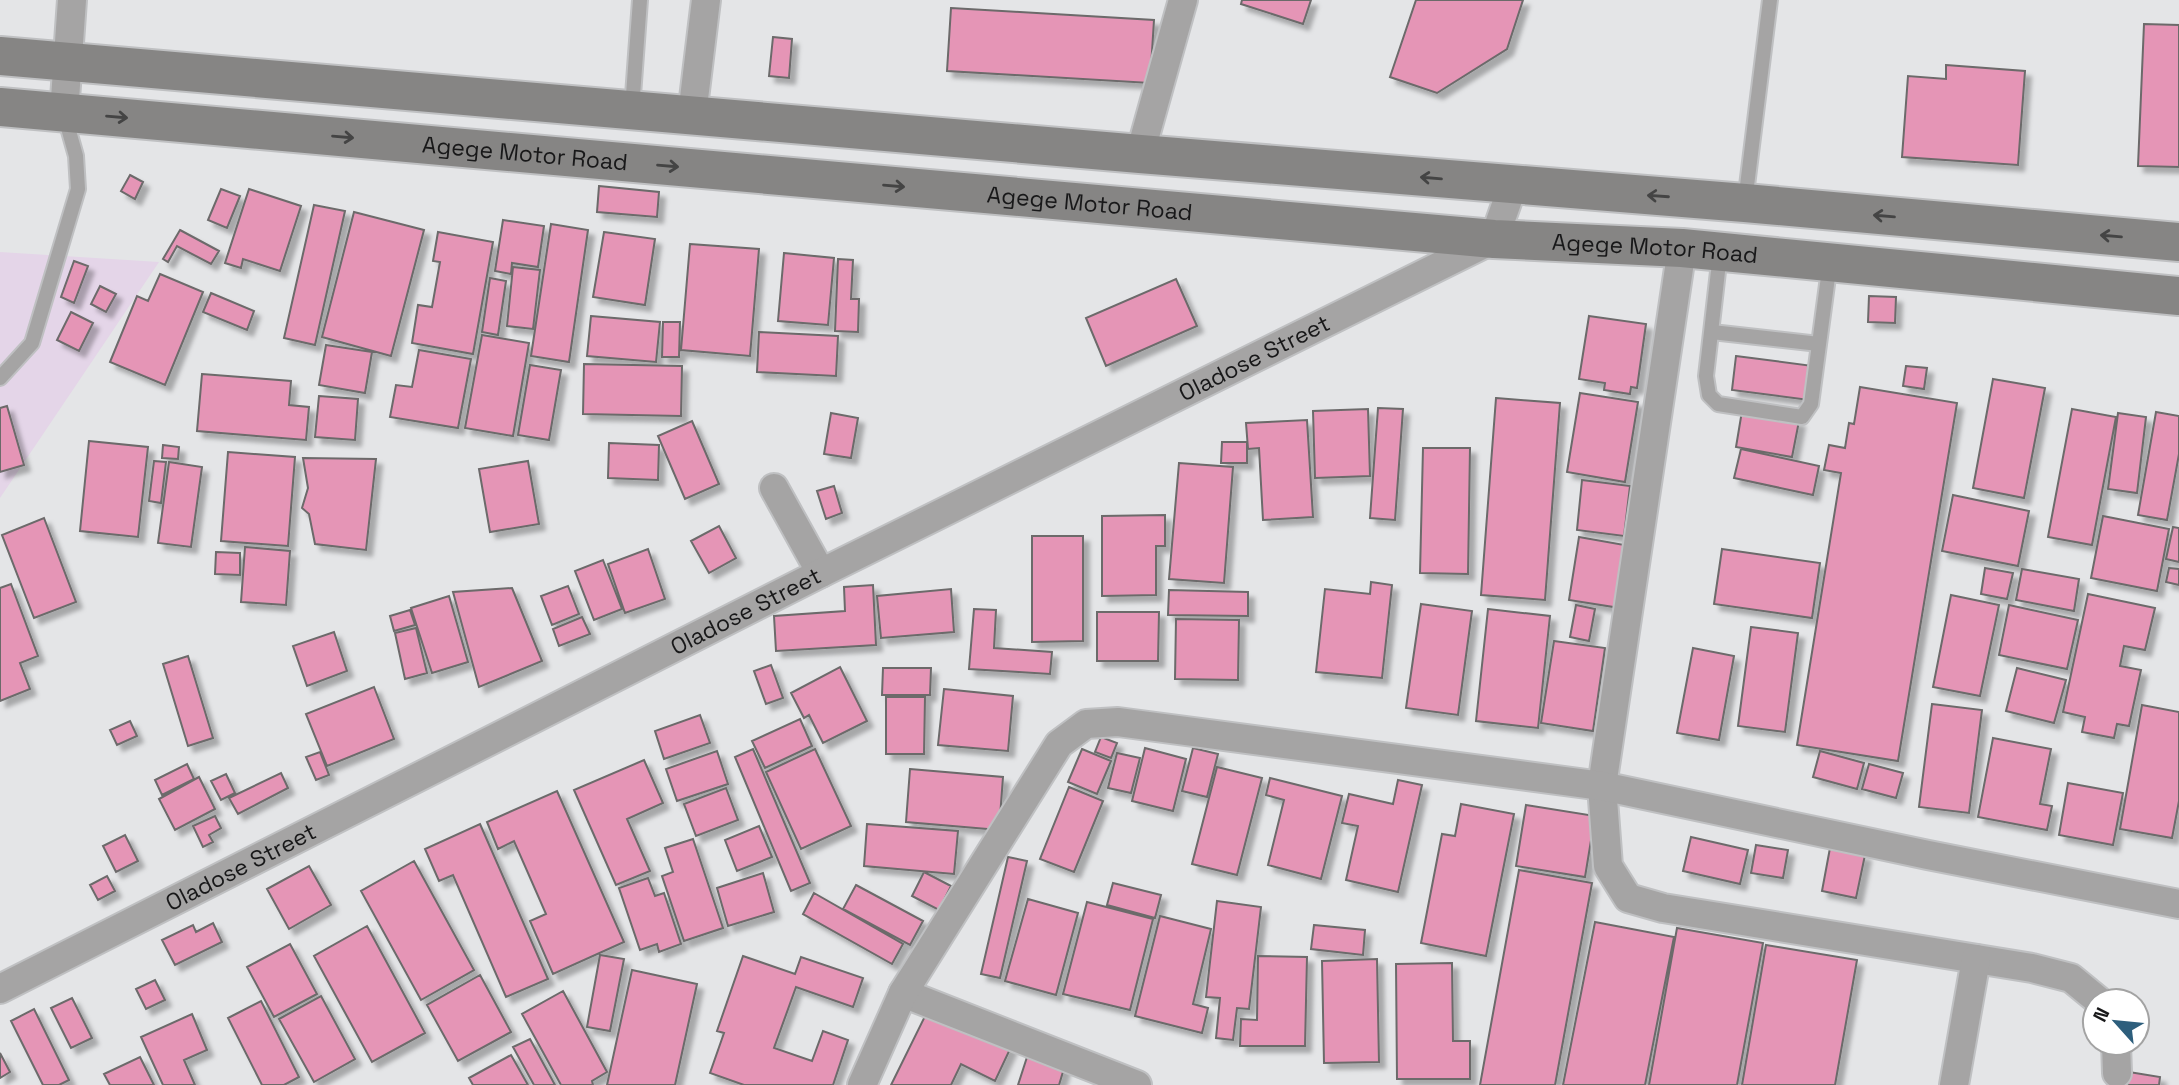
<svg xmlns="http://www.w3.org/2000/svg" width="2179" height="1085" viewBox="0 0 2179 1085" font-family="'Space Grotesk',sans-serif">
<defs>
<filter id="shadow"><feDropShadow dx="6" dy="6" stdDeviation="2" flood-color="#0004"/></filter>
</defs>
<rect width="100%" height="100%" fill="#e4e5e7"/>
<path fill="#e4d5e8" d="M0 252 159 262 0 498Z"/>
<path fill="#e595b6" stroke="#6c6a6b" stroke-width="2" filter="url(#shadow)" d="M1242 0H1311L1303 24 1241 4Z
M1416 0H1523L1507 49 1437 93 1390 77Z
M951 8 1154 20 1150 83 947 71Z
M2144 24 2179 25V167L2138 166Z
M773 37 792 39 789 78 769 76Z
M1946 65 2025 71 2018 165 1902 157 1908 76 1946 79Z
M130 175 143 182 135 199 121 191Z
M599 186 659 192 657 217 597 212Z
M221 189 240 196 227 228 208 220Z
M249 189 301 206 280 271 243 259 241 268 225 263Z
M314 205 345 211 315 345 284 338Z
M354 212 424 230 391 356 322 337Z
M503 220 544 226 538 267 512 263 511 274 495 271Z
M551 224 588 230 569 362 531 356Z
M180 230 219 251 211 264 177 246 168 262 163 259Z
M438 232 493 242 473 354 412 343 418 305 432 307 440 262 433 261Z
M604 232 655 239 645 305 593 297Z
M690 244 759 249 750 356 681 350Z
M784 253 834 258 828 325 778 321Z
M838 259 853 260 851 299H859L858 332 835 331Z
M74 261 88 266 74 303 61 297Z
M513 267 540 270 533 329 507 326Z
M160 274 203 292 165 385 110 362 137 296 148 301Z
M490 278 506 281 498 335 482 332Z
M1176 279 1197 326 1106 366 1086 318Z
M100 286 116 294 106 312 91 304Z
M211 293 254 311 247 330 203 312Z
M1869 296 1896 297 1895 323 1868 322Z
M71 312 93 323 79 351 57 340Z
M591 316 660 322 656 362 587 356Z
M1589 316 1646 324 1637 388 1631 387 1630 394 1604 390 1605 383 1579 379Z
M663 322H680L679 357H662Z
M759 332 838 336 836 376 757 372Z
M482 335 529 343 513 436 465 428Z
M326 345 372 352 365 393 319 385Z
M419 350 471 359 458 428 390 417 396 385 412 387Z
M1736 356 1813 366 1809 400 1732 390Z
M584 364 682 366 681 416 583 414Z
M530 365 561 370 549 440 518 435Z
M1906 366 1927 368 1924 389 1903 386Z
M202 374 291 381 289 405 309 407 306 440 197 431Z
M1993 379 2045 388 2024 498 1973 488Z
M1860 387 1957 403 1898 761 1797 745 1841 473 1824 470 1829 445 1845 448 1849 423 1854 424Z
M1580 393 1638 402 1625 482 1567 472Z
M319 396 358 399 355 440 315 437Z
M1496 398 1560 403 1545 600 1481 595Z
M7 406 24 465 0 472V408Z
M1378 408 1403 409 1395 520 1370 518Z
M1368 409 1370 476 1315 478 1313 411Z
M2072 409 2116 417 2092 545 2048 537Z
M1742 411 1799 421 1792 457 1736 447Z
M2156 412 2179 416V454L2167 520 2138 515Z
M831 413 858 418 851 458 824 454Z
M2118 413 2146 417 2137 493 2108 489Z
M1307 420 1313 517 1263 520 1259 448 1248 449 1246 423Z
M692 421 719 484 685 499 658 436Z
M89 441 148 447 138 537 80 531Z
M1222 442H1247V463H1221Z
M609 443 659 445 658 480 608 478Z
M163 445 179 447 178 459 162 458Z
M1423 448H1470L1468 574 1420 573Z
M1741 449 1819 466 1813 495 1734 478Z
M228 452 295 457 288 546 221 541Z
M303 458 376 459 366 550 315 544 309 514 302 508 308 488Z
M154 461 166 462 161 503 149 501Z
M528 461 539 524 490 532 479 469Z
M169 462 202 467 191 547 158 543Z
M1179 463 1233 467 1224 583 1169 579Z
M1582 480 1630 486 1624 536 1577 530Z
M834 486 842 513 826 519 817 491Z
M1953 495 2029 511 2018 566 1942 551Z
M1165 515V546H1156V595L1102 596V516Z
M2103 516 2169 529 2157 591 2091 578Z
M44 518 76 602 34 618 2 535Z
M719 526 736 558 709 573 691 541Z
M2173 527 2179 528V562L2166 559Z
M1032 536H1083V641L1032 642Z
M1579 537 1630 546 1620 608 1569 600Z
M245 547 290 551 286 605 241 602Z
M648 549 665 599 625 613 608 564Z
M1722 549 1820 563 1812 618 1714 604Z
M216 552 240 553V575L215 574Z
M603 560 622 609 594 620 575 571Z
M1985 568 2013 573 2007 599 1981 594Z
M2169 568 2179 569V585L2166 582Z
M2022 569 2079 579 2074 611 2016 600Z
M1371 582 1392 585 1382 678 1316 672 1325 589 1370 594Z
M11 584 38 656 20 663 30 689 0 701V588Z
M873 585 876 645 776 651 774 616 845 611 844 587Z
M568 586 579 614 552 625 541 596Z
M512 588 542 661 479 687 453 592Z
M951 589 954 632 881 638 877 596Z
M1169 590 1248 592V616L1168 615Z
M2088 594 2155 608 2145 650 2124 646 2120 666 2141 670 2129 726 2117 724 2114 738 2082 732 2085 717 2063 712Z
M1951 595 1999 605 1980 696 1933 687Z
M449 596 468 662 432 673 411 608Z
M1421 604 1472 611 1458 715 1406 708Z
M1576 605 1595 609 1589 641 1570 637Z
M2009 605 2078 620 2067 669 1999 655Z
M974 609 996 610 994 648 1052 652 1050 674 969 669Z
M1488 609 1550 616 1538 728 1476 721Z
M410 610 415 625 394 631 390 616Z
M1097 612H1159L1158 661H1097Z
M582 617 590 634 559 646 553 629Z
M1176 619 1239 620 1238 680 1175 679Z
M1751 627 1798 633 1785 732 1738 726Z
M416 628 427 673 405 679 395 633Z
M334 632 347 671 307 686 293 646Z
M1554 641 1605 648 1593 731 1541 723Z
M1693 648 1734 656 1719 740 1677 733Z
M188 656 213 738 188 746 163 664Z
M771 665 783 698 766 704 754 671Z
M840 667 867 721 823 743 809 715 804 718 791 693Z
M883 668H931L930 695H882Z
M2017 668 2066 680 2054 723 2006 711Z
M374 687 394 739 327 766 306 714Z
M944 689 1013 696 1008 751 938 745Z
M886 697H925L924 754H886Z
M1932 704 1982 710 1969 813 1919 807Z
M2142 705 2179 712V801L2172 838 2120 829Z
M700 715 710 743 664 759 655 731Z
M800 719 812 746 765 768 752 741Z
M130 721 137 736 117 745 110 730Z
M1101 737 1117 743 1111 758 1095 752Z
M1993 738 2051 749 2040 804 2052 806 2047 830 1978 817Z
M1145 748 1186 759 1173 811 1132 801Z
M1193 748 1218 754 1207 797 1182 791Z
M753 749 810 883 791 891 735 757Z
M815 749 851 826 801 849 766 772Z
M1082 749 1111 761 1097 794 1068 782Z
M717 751 728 784 677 801 666 769Z
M1820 751 1864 763 1857 789 1813 777Z
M320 752 329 775 316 780 306 757Z
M1117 753 1140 758 1131 793 1108 788Z
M644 760 663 803 627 819 650 871 616 885 574 790Z
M187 764 194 779 162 795 155 780Z
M1869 764 1903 773 1896 798 1862 789Z
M1217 767 1262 778 1237 875 1192 864Z
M910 769 1003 777 999 830 906 822Z
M281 773 288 788 238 814 229 798Z
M226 774 235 793 221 800 211 781Z
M199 777 215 809 175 830 159 799Z
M1270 778 1342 796 1321 879 1268 865 1284 800 1266 795Z
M1398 780 1422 785 1398 892 1346 880 1358 826 1342 823 1349 794 1393 804Z
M2068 783 2123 793 2113 845 2059 835Z
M1069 787 1103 801 1074 872 1040 859Z
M726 788 738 820 696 836 684 804Z
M557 791 624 942 553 974 530 921 546 914 514 841 498 849 487 822Z
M1461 804 1514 814 1486 956 1421 943 1442 834 1455 836Z
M1526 805 1595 816 1585 877 1516 866Z
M215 816 221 828 209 835 213 842 203 847 193 826Z
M480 824 548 979 506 997 453 875 439 881 425 849Z
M867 824 958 831 954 874 864 866Z
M759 826 772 857 737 871 725 840Z
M125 835 138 861 116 872 103 846Z
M1691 837 1748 850 1740 884 1683 871Z
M693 839 723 928 684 941 662 876 673 872 665 848Z
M1756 845 1788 850 1783 878 1751 873Z
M1830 848 1865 855 1856 898 1822 891Z
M1008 857 1027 861 1000 978 981 974Z
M414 861 474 970 421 1000 361 891Z
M309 866 331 905 289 929 267 889Z
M1519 870 1592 883 1555 1085H1480Z
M924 872 951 886 939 910 912 896Z
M763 873 774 912 728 926 717 888Z
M107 876 115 891 98 900 90 885Z
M648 878 655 896 664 893 681 944 659 952 657 944 640 950 619 888Z
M1113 883 1161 895 1155 918 1107 905Z
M856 885 923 921 910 945 843 909Z
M814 893 903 944 892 964 803 914Z
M1028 899 1078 913 1056 995 1005 981Z
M1217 901 1261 907 1249 1009 1237 1008 1233 1040 1216 1038 1220 998 1206 997Z
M1087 902 1153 919 1130 1010 1063 994Z
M1160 916 1211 929 1193 1004 1208 1008 1202 1033 1135 1016Z
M1595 922 1674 937 1645 1085H1563Z
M213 923 222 942 175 965 162 940 193 925 196 932Z
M1314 925 1365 930 1363 955 1311 949Z
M367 926 425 1033 372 1062 314 956Z
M1677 928 1763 943 1737 1085H1649Z
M290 944 317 994 274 1017 247 967Z
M1766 945 1857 960 1835 1085H1742Z
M600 955 624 959 610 1031 587 1027Z
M743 956 795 974 801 957 863 978 853 1007 796 987 774 1048 812 1061 823 1031 848 1040 833 1085H744L710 1073 724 1033 717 1031Z
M1258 956 1307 957 1305 1046H1240L1241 1019 1257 1020Z
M1377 959 1379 1062 1324 1063 1322 961Z
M1452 963 1453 1041H1470V1079H1397L1396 964Z
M632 970 697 984 675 1085H607Z
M480 975 511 1032 458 1061 427 1005Z
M155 980 165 1000 146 1009 136 989Z
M563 991 607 1072 592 1081 593 1085H561L522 1014Z
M321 996 355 1059 314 1082 279 1019Z
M72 998 92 1038 71 1048 51 1008Z
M261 1001 299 1077 284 1085H262L228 1018Z
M930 1006 1011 1047 995 1081 961 1064 951 1085H891Z
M34 1009 69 1080 59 1085H43L11 1021Z
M192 1014 207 1050 184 1060 195 1085H163L141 1037Z
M530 1039 555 1085H534L513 1047Z
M0 1053 10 1072 0 1078Z
M1028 1054 1065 1065 1059 1085H1018Z
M511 1055 528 1085H473L469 1078Z
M140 1057 154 1085H110L104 1074Z
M2129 1072 2160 1077 2159 1085H2127Z"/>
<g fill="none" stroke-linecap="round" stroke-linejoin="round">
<defs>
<path id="service" d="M632 109 640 0
M1745 202 1770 0
M1720 254 1706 376 1709 395 1718 404 1802 417 1811 404 1830 262
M1712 332 1819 344
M0 378 32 343 78 189 76 156 65 117"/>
<g id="minor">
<path d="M64 113 72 0"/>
<path d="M692 115 706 0"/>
<path d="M1140 154 1183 0"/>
<path d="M1682 248 1602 786 1608 866 1628 898 1663 908 2032 968 2071 978 2099 1001"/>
<path d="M774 488 821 573"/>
<path id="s1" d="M0 989 821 573 1494 239 1513 185"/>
<path d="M903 993 1137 1085"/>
<path d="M2116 1043 2117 1073"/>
<path d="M862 1085 903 993 1059 744 1086 724 1118 722 1602 786 1928 855 2179 904"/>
<path d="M1954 1085 1976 959"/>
</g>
<g id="secondary">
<path d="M0 56 1140 154 1745 203 2179 242"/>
<path id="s2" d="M0 107 1494 239 1682 248 2179 296"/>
</g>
</defs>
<use href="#service" stroke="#bfc0c2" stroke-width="18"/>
<use href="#minor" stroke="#bfc0c2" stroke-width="32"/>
<use href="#secondary" stroke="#bfc0c2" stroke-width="42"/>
<use href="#service" stroke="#a5a4a4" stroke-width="14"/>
<use href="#minor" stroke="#a5a4a4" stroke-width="28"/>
<use href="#secondary" stroke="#868584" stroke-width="38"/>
</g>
<defs><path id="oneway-shaft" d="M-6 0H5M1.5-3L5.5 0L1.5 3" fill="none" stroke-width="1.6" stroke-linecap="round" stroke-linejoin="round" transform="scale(1.75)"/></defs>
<g stroke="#444">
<use href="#oneway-shaft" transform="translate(117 117) rotate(5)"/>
<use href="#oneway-shaft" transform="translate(343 137) rotate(5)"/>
<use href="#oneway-shaft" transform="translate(668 166) rotate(5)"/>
<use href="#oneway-shaft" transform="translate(1431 178) rotate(-175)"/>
<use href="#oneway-shaft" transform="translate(894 186) rotate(5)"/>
<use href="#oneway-shaft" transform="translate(1658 196) rotate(-176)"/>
<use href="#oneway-shaft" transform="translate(1884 216) rotate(-175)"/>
<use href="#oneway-shaft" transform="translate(2111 236) rotate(-175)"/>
</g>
<g text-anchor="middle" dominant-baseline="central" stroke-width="5" stroke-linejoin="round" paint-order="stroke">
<g font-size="23" fill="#181819" stroke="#fff">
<text stroke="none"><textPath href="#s2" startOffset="527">Agege Motor Road</textPath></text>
<text stroke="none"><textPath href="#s2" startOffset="1094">Agege Motor Road</textPath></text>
<text stroke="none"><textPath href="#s2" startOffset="1661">Agege Motor Road</textPath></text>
<text stroke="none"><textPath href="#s1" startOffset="1404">Oladose Street</textPath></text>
<text stroke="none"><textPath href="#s1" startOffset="836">Oladose Street</textPath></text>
<text stroke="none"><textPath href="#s1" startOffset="270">Oladose Street</textPath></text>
</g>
</g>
<g transform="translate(2116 1022) rotate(297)"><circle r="33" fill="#ffffff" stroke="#a3a3a3" stroke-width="2"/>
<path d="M0-5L12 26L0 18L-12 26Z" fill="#2d5e7c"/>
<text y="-10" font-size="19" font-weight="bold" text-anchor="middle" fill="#181819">N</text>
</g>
</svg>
